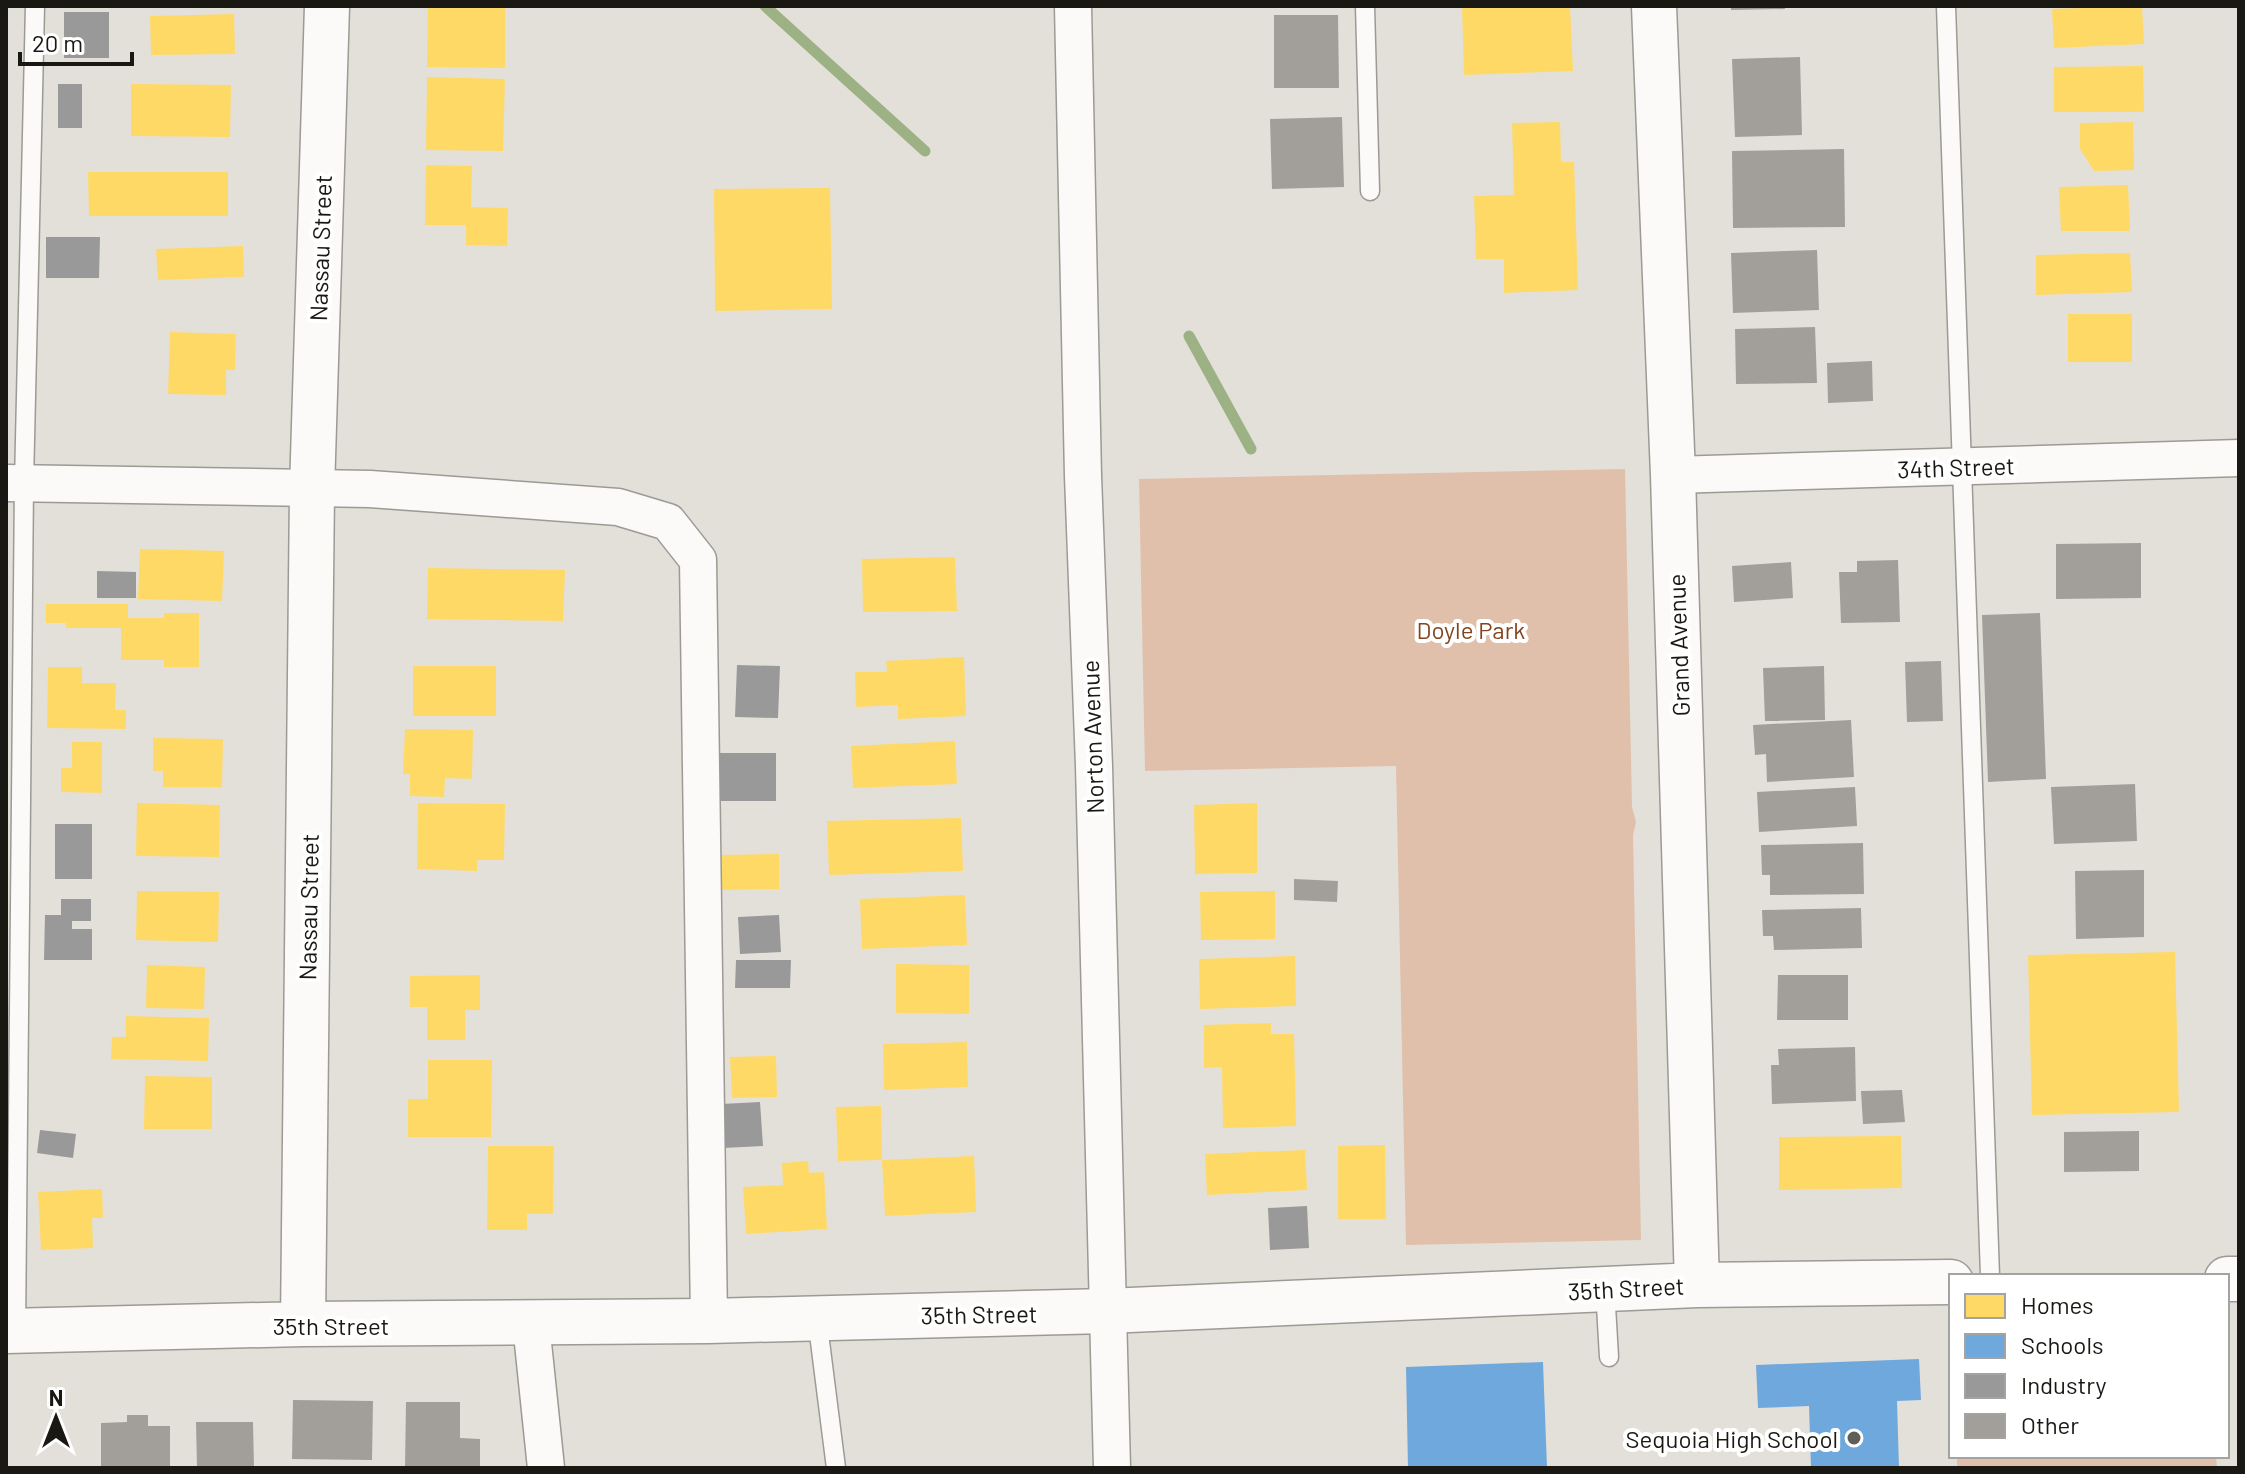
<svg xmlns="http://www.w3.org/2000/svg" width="2245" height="1474" viewBox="0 0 2245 1474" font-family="Barlow,sans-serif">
<rect width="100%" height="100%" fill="#e3e0d9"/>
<path fill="#e1c0ab" d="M1625 469 1632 807 1636 822 1633 835 1641 1240 1406 1245 1396 766 1145 771 1139 479Z
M1957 1456H2216L2217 1468H1957Z"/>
<path fill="#ffd966" d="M428 6H505V68L427 67Z
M1462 6H1570L1573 71 1464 75Z
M2142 6 2144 44 2054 48 2052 9Z
M234 14 235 54 151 55 150 16Z
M2143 66 2144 112H2054V67Z
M427 77 505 79 503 151 426 150Z
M131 84 231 85 230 137 131 136Z
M1560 122 1561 162H1574L1578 290 1504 293V259H1476L1474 196 1514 195 1512 123Z
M2133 122 2134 170 2094 171 2080 149V123Z
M426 165 472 166 471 207 508 208 507 246 466 245V225H425Z
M88 172H228V216H89Z
M2128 185 2130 231H2061L2059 187Z
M830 188 832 309 715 311 714 189Z
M243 246 244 277 158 280 156 249Z
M2130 253 2132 292 2036 295V255Z
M2068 314H2132V362H2068Z
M170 332 236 334 235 370H226V395L168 394Z
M140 549 224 551 222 601 138 599Z
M955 557 957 611 863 612 862 559Z
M428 568 565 570 563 621 427 619Z
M46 604H128V618H164V613H199V667H164V660H121V628H66V623H46Z
M964 657 966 716 898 719V705L856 707 855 672H887L886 661Z
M413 666H496V716H413Z
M48 667H82V683H116L115 710H126V729L47 728Z
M405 729 473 730 472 779 445 778 444 797 410 796V774H403Z
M153 738 223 739 222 787H163V771H153Z
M955 741 957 784 853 788 851 746Z
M72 742H102V793L61 792V768H72Z
M137 803 220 805 219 857 136 856Z
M418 803 505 804 504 860H477V871L417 869Z
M1257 803V873L1195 874 1194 805Z
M961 818 963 871 829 875 827 821Z
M779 854V889L720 890 719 855Z
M137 891 219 892 218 942 136 940Z
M1275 891V939L1201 940 1200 892Z
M965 895 967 945 862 949 860 899Z
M2175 952 2179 1112 2032 1115 2028 955Z
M1295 956 1296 1006 1200 1009 1199 959Z
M896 964 969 965V1014L896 1013Z
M147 965 205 967 204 1009 146 1008Z
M480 975V1010H465V1040H427V1007H410V976Z
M126 1016 209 1018 208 1061 111 1059 112 1037H126Z
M1271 1023V1034H1294L1296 1126 1223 1128 1222 1067 1204 1068V1025Z
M967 1042 968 1087 884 1090 883 1044Z
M776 1056 777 1097 732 1098 730 1057Z
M428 1060H492L491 1137H408V1099H428Z
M145 1076 212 1077V1129H144Z
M881 1106 882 1160 838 1161 836 1107Z
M1901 1136 1902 1188 1779 1190V1137Z
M1385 1145 1386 1219H1338V1146Z
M488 1146H554L553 1214H527V1230H487Z
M1305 1150 1307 1190 1207 1195 1205 1154Z
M974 1156 976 1212 885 1216 882 1160Z
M808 1161 809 1173 824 1172 827 1229 746 1234 743 1187 783 1185 782 1163Z
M102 1189 103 1218H92L93 1248 41 1250 38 1192Z"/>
<path fill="#6fa8dc" d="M1919 1359 1921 1400 1897 1401 1899 1468H1811L1809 1406 1758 1408 1756 1365Z
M1543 1362 1547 1468H1408L1406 1367Z"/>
<path fill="#999" d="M64 12H109V58H64Z
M58 84H82V128H58Z
M46 237H100L99 278H46Z
M97 571 136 572V598H97Z
M737 665 780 666 778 718 735 717Z
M720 753H776V801H720Z
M55 824H92V879H55Z
M61 899H91V921H72V929H92V960H44L45 915H61Z
M779 915 781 952 740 954 738 917Z
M736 960H791L790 988H735Z
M760 1102 763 1146 723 1148 721 1104Z
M40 1130 76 1134 73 1158 37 1153Z
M1307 1206 1309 1248 1270 1250 1268 1208Z"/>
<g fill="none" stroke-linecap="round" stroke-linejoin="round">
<path stroke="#9db284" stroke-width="11" d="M765 6 925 151
M1189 336 1251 449"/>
</g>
<path fill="#a29f9a" d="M1731 6H1785V9L1731 10Z
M1274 15H1338L1339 88H1274Z
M1800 57 1802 135 1735 137 1732 59Z
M1342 117 1344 187 1272 189 1270 119Z
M1844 149 1845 227 1733 228 1732 151Z
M1817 250 1819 310 1733 313 1731 253Z
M1815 327 1817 383 1736 384 1735 329Z
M1872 361 1873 401 1828 403 1827 363Z
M2141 543V598L2056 599V544Z
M1898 560 1900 622 1841 623 1839 572H1857V561Z
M1791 562 1793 598 1734 602 1732 566Z
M2040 613 2046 779 1988 782 1982 615Z
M1941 661 1943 721 1907 722 1905 662Z
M1824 666 1825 720 1765 721 1763 668Z
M1851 720 1854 777 1767 782 1766 754 1755 755 1753 725Z
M2135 784 2137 841 2054 844 2051 787Z
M1855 787 1857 826 1759 832 1757 792Z
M1863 843 1864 894 1770 895V875H1762L1761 845Z
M2144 870V937L2076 939 2075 871Z
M1294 879 1338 881 1337 902 1294 900Z
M1861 908 1862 948 1774 950 1773 936H1763L1762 910Z
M1778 975H1848V1020H1777Z
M1855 1047 1856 1101 1772 1104 1771 1065H1779L1778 1049Z
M1902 1090 1905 1122 1863 1124 1861 1091Z
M2139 1131V1171L2064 1172V1132Z
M293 1400 373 1401 372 1460 292 1459Z
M406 1402H460V1438L480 1439V1468H405Z
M127 1415H148V1426H170V1468H101V1423L127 1422Z
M196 1422H253L254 1468H197Z"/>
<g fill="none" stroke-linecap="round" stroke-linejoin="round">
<defs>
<path id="service" d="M1365 6 1370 191
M1946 6 1990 1276
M1605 1289 1609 1357
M817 1318 836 1468
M16 1331 24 483 35 6"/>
<path id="minor" d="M1073 6 1083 476 1094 766 1112 1468
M1673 475 2239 458
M6 483 370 489 618 507 668 522 698 560 709 1321
M531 1324 546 1468"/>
<path id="tertiary" d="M1654 6 1673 475 1697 1285
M2227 1279H2239
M303 1324 312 490 327 6
M6 1331 303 1324 709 1321 1107 1311 1697 1285 1951 1282"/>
</defs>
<use href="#service" stroke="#9c9a94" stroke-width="21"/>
<use href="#minor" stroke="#9c9a94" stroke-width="39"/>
<use href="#tertiary" stroke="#9c9a94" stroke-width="47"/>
<use href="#service" stroke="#fbfaf9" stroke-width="18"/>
<use href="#minor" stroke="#fbfaf9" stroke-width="36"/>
<use href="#tertiary" stroke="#fbfaf9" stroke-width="44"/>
</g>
<circle fill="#605e58" stroke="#fff" stroke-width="3" cx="1854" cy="1438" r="8"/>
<g text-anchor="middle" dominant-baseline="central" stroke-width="8" stroke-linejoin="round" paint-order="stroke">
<g font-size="24" fill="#1a1813" stroke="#fff">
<text transform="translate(320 248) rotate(-88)">Nassau Street</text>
<text transform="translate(1956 467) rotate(-2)">34th Street</text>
<text transform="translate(1678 645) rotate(-92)">Grand Avenue</text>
<text transform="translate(1092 737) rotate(-92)">Norton Avenue</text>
<text transform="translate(308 907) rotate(-89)">Nassau Street</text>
<text transform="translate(1626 1288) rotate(-3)">35th Street</text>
<text transform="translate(979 1314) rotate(-1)">35th Street</text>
<text x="331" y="1325">35th Street</text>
</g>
<g font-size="24" fill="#83451e" stroke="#fff">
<text x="1471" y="629">Doyle Park</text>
</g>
<g font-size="24" fill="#1a1813" stroke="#fff" text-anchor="end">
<text x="1838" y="1438">Sequoia High School</text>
</g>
</g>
<rect width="2245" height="1474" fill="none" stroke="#1a1813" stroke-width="16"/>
<rect x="1949" y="1274" width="280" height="184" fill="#ffffff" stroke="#a3a3a1" stroke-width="2"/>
<rect x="1965" y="1294" width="40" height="24" fill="#ffd966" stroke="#a3a3a1" stroke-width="2"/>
<text x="2021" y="1314" font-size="24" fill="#1a1813">Homes</text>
<rect x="1965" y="1334" width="40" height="24" fill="#6fa8dc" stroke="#a3a3a1" stroke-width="2"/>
<text x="2021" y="1354" font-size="24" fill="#1a1813">Schools</text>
<rect x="1965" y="1374" width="40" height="24" fill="#999999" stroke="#a3a3a1" stroke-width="2"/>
<text x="2021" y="1394" font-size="24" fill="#1a1813">Industry</text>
<rect x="1965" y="1414" width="40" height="24" fill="#a29f9a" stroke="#a3a3a1" stroke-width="2"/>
<text x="2021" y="1434" font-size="24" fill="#1a1813">Other</text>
<g transform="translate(56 1418)" stroke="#ffffff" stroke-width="6" paint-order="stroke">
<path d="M0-6L14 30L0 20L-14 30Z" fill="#1a1813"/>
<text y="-12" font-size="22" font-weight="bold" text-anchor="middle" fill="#1a1813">N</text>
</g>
<path d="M20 52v12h112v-12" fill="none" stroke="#1a1813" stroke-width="4"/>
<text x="32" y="52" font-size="24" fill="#1a1813" stroke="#ffffff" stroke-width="6" paint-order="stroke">20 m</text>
</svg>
